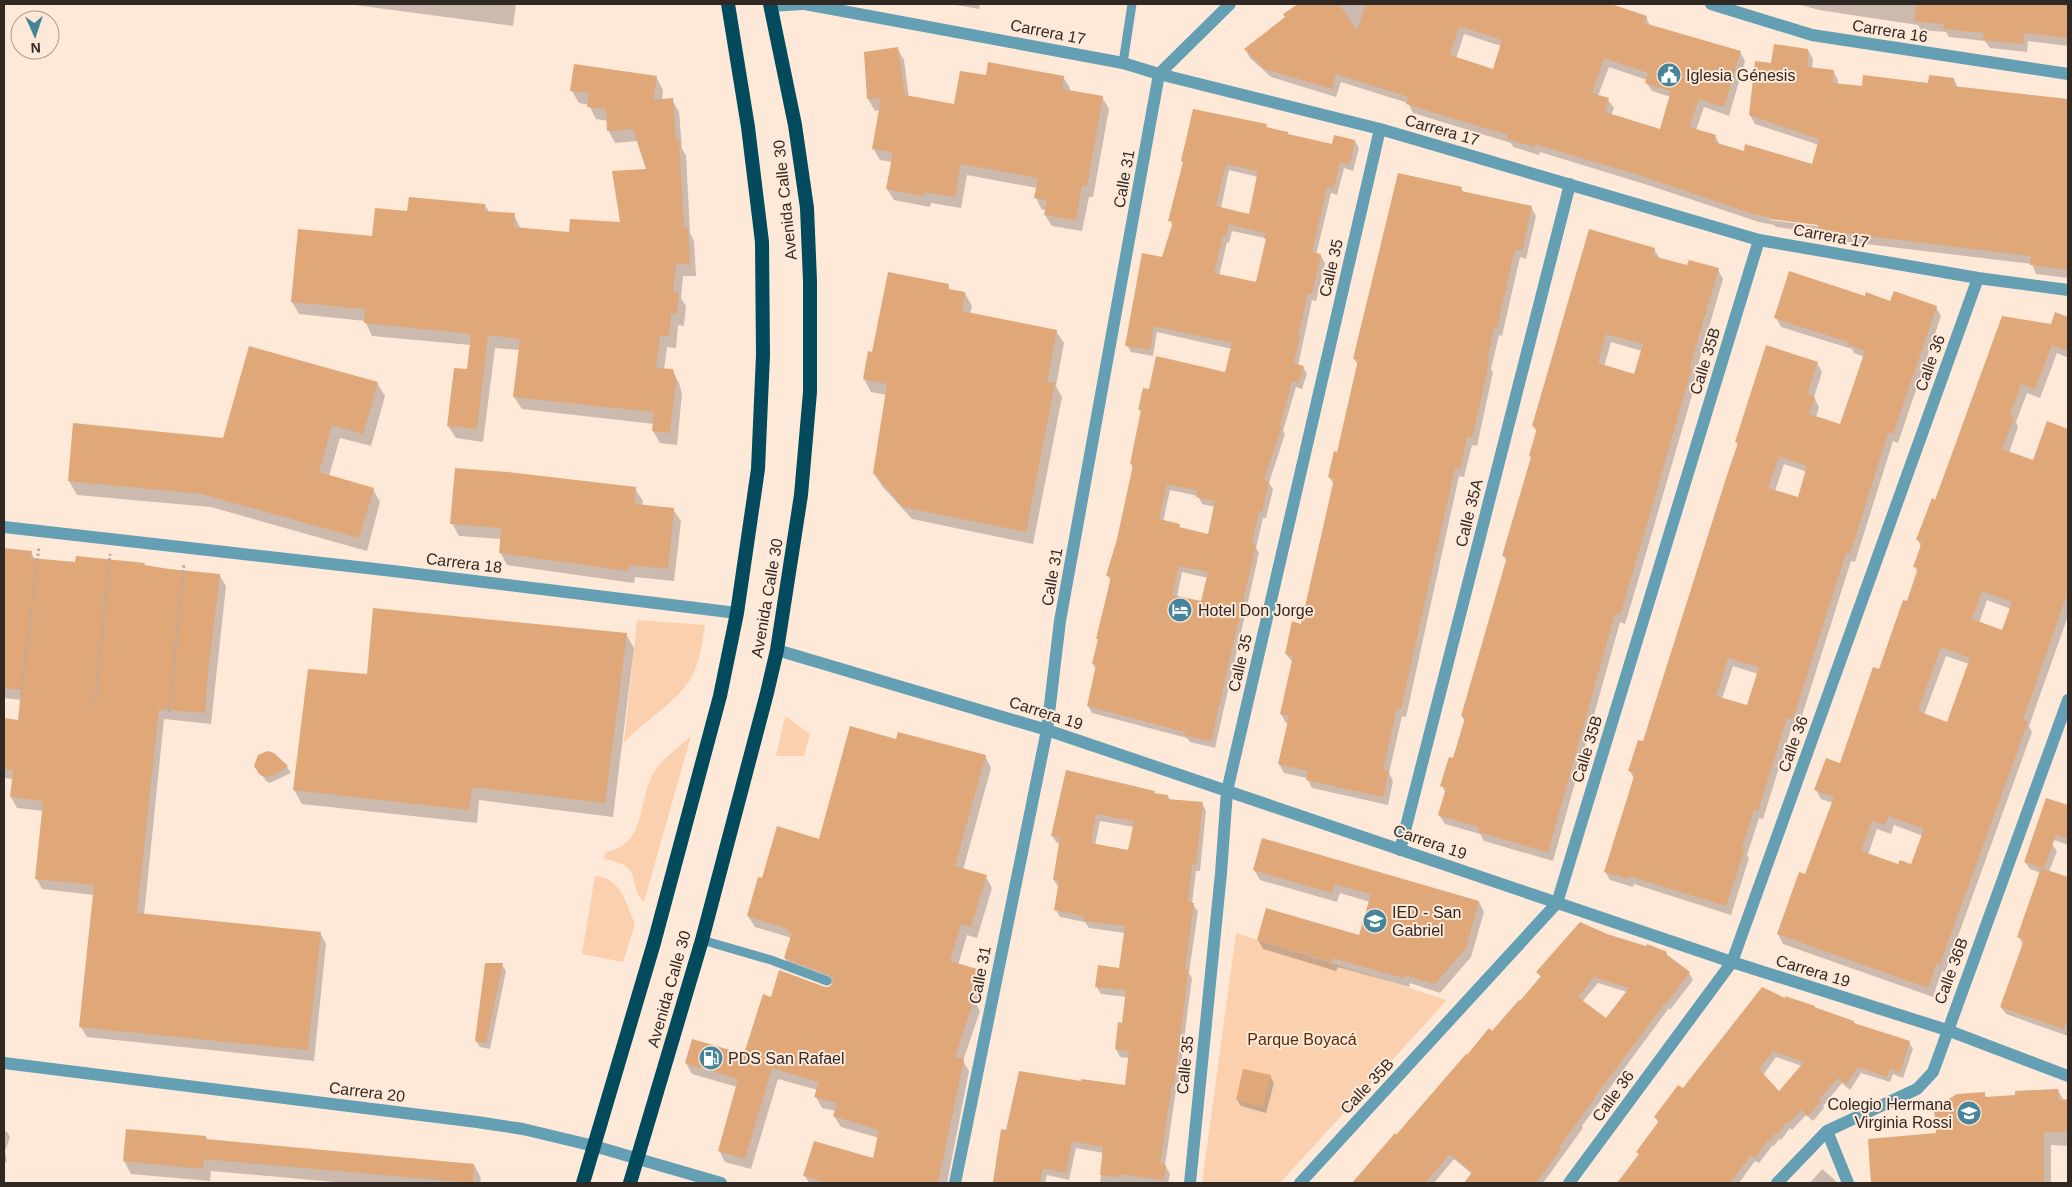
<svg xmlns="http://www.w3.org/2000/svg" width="2072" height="1187" viewBox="0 0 2072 1187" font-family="Arial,sans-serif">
<rect width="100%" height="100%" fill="#fee9d9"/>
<path fill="#fad0af" d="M637 620 705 625C702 643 700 662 691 678 678 701 643 722 624 743Z
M785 716 810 734 804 756H776Z
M691 736 644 902C625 880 646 867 604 859L605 852C651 844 635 796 657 768 666 756 680 746 691 736Z
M595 876C621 878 626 903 635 924L623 962 582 954Z
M1236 933 1447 1000 1280 1183H1202Z"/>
<path fill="#0003" fill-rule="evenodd" d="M347 4H516L513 26Z
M950 4H980L979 9Z
M1300 4H1607L1646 17 1651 27 1740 52 1745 61 1729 116 1704 107 1696 130 1715 136 1720 145 1745 153 1812 165 1819 145 1755 124 1750 115 1772 64 1808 50 1813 59 1812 69 1833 71 1838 80V85L1863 87 1929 84 1954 79 1958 88 2068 101V278L2036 274 2032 264 1824 239 1820 233 1776 227 1774 225 1759 222 1651 186 1540 152 1539 155 1513 147 1511 143 1413 113 1408 103 1341 82 1336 97 1271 77 1250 58 1245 49 1286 17 1285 14ZM1464 34 1501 46 1494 70 1456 59ZM1609 67 1647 80 1646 82 1652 91 1671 97 1660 131 1611 116 1614 108 1608 100 1598 96ZM1770 218 1825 224 1824 227 1770 220Z
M1797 4H2068V46L2028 41 2027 52 1990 48 1985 41 1949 37 1946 32 1921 30 1918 25 1819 10Z
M897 48 904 60 909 98 956 105 987 77H1063L1070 88V91L1102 97 1109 109 1093 197H1089L1082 231 1052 226 1045 215 1046 210H1042L1036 198 1037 188 967 175 961 208 931 203 930 207 894 200 887 189 892 162 880 160 873 148 880 110 875 111 868 99 865 53Z
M656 77 663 90 662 100H672L679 112 682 149 686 155 690 233 694 241 696 276H683L681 298 686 306 684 326 678 325 676 348 667 347 664 370H672L679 383 682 394 677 445 660 443 653 431 654 424 522 409 514 397 520 350 495 348 483 442 456 438 448 426 469 371 471 345 372 336 365 321 299 314 292 302 373 237 409 212 485 205 489 212 514 215 521 229 570 233 622 224 647 170 638 141 615 143 608 130V121L596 119 589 105 579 103 572 91Z
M1266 125 1268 129 1289 136 1333 145 1355 141 1359 148 1353 171 1344 168 1337 195 1331 193 1316 255 1321 256 1325 263 1316 301 1312 300 1298 366 1303 367 1307 374 1302 389 1296 387 1283 431 1285 434 1269 483 1273 489 1266 518H1263L1256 548 1259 553 1215 748 1190 742 1187 738 1092 713 1088 706 1096 669 1093 664 1099 641 1097 639 1111 582 1108 575 1118 540 1133 468 1131 464 1142 413 1140 410 1149 390 1226 373 1232 349 1157 332 1153 356 1131 352 1127 345 1163 258 1173 227 1170 220 1184 164 1182 161ZM1229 170 1258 177 1250 215 1221 208ZM1232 231 1265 238 1266 240 1256 284 1219 276 1227 242 1229 243ZM1170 490 1198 496 1202 504 1215 507 1209 535 1181 529 1179 525 1163 522ZM1182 572 1208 578 1202 603 1177 597Z
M1461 188 1464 193 1531 207 1536 216 1526 259 1520 257 1502 336 1499 335 1491 369 1493 372 1477 446 1472 445 1464 477 1459 476 1406 717 1402 716 1389 773 1393 781 1388 805 1312 788 1307 778 1284 773 1279 764 1289 723H1286L1281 714 1293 663 1286 654 1302 625 1334 485 1329 477 1338 453 1358 365 1354 359Z
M1654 249 1660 259 1688 267 1718 270 1723 279 1695 375 1697 378 1640 574 1625 624 1620 622 1553 861 1484 841 1480 834 1445 824 1439 815 1446 793 1442 786 1454 759 1465 722 1462 716 1507 562 1503 555 1532 459 1530 456 1537 432 1533 426ZM1611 342 1642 351 1635 376 1604 367Z
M948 285 951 291 965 293 972 306 970 314 1056 331 1064 343 1056 386 1062 397 1033 544 912 519 882 486 874 473 887 395 871 392 864 379 873 354Z
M1865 298 1891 303 1936 307 1941 316 1898 443 1893 441 1855 562 1851 561 1798 728 1792 726 1763 819 1759 818 1747 855 1749 858 1731 915 1634 884 1633 887 1610 880 1605 871 1634 779 1630 771 1644 743 1738 446 1736 442 1817 363 1822 372 1814 397 1819 407 1816 418 1841 425 1864 357 1854 353 1852 349 1781 327 1776 318ZM1784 464 1807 472 1798 498 1775 491ZM1733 666 1758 674 1748 707 1722 699Z
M2055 314 2068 319V358L2057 353 2040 398 2027 393 2016 422 2018 427 2009 453 2034 462 2048 423 2068 430V616L2029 726 2032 732 1945 972 1942 971 1933 997 1783 944 1778 934 1806 875 1833 803 1821 799 1816 790 1840 765 1908 603 1918 572 1914 566 1921 547 1918 540 1936 501 2051 325ZM1987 600 2011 609 2003 631 1979 623ZM1946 656 1969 664 1948 724 1924 715ZM1894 825 1923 836 1912 866H1899L1868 855 1877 829 1891 834Z
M377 383 385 396 371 446 340 438 329 476 373 489 380 502 367 551 211 507 77 495 69 481 75 425 224 439Z
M635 489 643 501 642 506 673 509 681 521 674 581 635 577 634 583 507 565 500 552 501 539 459 536 452 523Z
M4 550 31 552 35 560 76 563 144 564 145 566 220 576 226 586 211 724 164 719 144 915 320 933 326 944 314 1061 87 1037 80 1026 94 895 42 889 36 878 43 811 17 808 11 797 13 779 4 778V720L19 721 21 700 4 698Z
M626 634 634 648 613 817 479 800 477 823 302 804 294 790 309 670 368 676Z
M897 741 985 756 991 768 963 870 986 877 992 888 977 938 967 935 958 965 976 970 983 981 976 1004 980 1011 963 1061 969 1071 947 1183H809L805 1176 874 1160 879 1138 841 1127 834 1116 836 1111 822 1108 816 1097 818 1090 778 1079 751 1169 725 1162 719 1150 737 1087 692 1074 686 1063 745 1056 772 999 831 987 833 985 792 969 785 958 792 938 755 927 748 916 762 880 820 840Z
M273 754 287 767 291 773 270 783 266 781 260 772Z
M1066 772 1154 792 1155 795 1168 796 1170 800 1202 803 1206 811 1200 871H1196L1192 904 1198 911 1189 973 1192 978 1188 1008 1178 1091 1176 1090 1165 1165 1170 1174 1168 1183H1100L1104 1153 1076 1148 1069 1180 1047 1175 1045 1183H996L995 1181 1007 1131 1082 1082 1126 1086 1129 1058 1120 1057 1116 1049 1119 1023 1123 1024 1127 997 1101 994 1096 986 1120 969 1125 933 1089 928 1085 922 1060 917 1056 910 1058 887 1054 880 1060 844 1057 843 1052 836ZM1100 821 1134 827 1129 851 1095 845Z
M2047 799 2068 807V845L2046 837 2057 851 2049 872 2068 878V1036L2006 1014 2001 1007 2023 945 2019 937 2041 873 2030 869 2025 862Z
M1254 870 1479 902 1484 912 1471 957 1440 993 1410 983 1409 987 1338 967 1336 971 1263 949 1258 940 1360 936 1370 902 1340 893 1337 902 1260 880Z
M1606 935 1666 953 1669 958 1689 973 1693 980 1670 1010 1669 1008 1582 1126 1583 1128 1543 1183H1466L1472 1174 1454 1159 1434 1183H1354L1467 1056 1492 1033 1520 1003 1541 978 1538 972ZM1598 983 1627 992 1607 1020 1582 1002Z
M502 965 506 971 490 1049 480 1047 476 1041Z
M1785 1000 1814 1007 1816 1009 1854 1022 1855 1025 1909 1042 1913 1049 1903 1078 1893 1074 1890 1082 1861 1073 1850 1090 1842 1083 1823 1106 1824 1108 1813 1121 1806 1115 1792 1130 1790 1128 1781 1140 1779 1139 1774 1146 1773 1145 1759 1163 1755 1161 1739 1183H1619L1639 1155 1638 1152 1659 1124 1655 1117 1683 1089ZM1776 1057 1802 1066 1779 1093 1763 1075Z
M1270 1076 1274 1083 1266 1113 1241 1106 1237 1100Z
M2058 1090 2064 1101 2068 1100V1146L2051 1145V1183H1873L1869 1140 1937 1135 1984 1094 1987 1098 2017 1097Z
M127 1130 206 1137 208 1141 474 1165 481 1178 480 1183H346L211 1171 210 1181 131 1174 124 1161Z
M4 1131 7 1132 10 1137 5 1151 7 1161 4 1164Z
M1822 1169 1834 1179 1837 1183H1810Z"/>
<path fill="#e0a779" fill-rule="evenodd" d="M1298 4H1339L1357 31 1366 4H1611L1647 16 1644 23 1741 51 1724 107 1699 99 1689 127 1716 135 1714 142 1744 151 1745 144 1812 164 1819 139 1749 115 1755 61 1771 63 1774 44 1808 49V67L1834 70 1833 83 1862 86 1863 75 1928 83 1929 75 1954 78 1953 86 2068 99V270L2030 265 2031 256 1818 230V225L1769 219 1770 217 1753 214 1645 177 1535 144 1534 147 1507 139 1508 135 1406 104 1409 97 1336 74 1332 89 1265 69 1244 49 1285 17 1283 14ZM1459 26 1502 40 1493 69 1450 55ZM1604 58 1648 73 1645 83 1671 91 1660 129 1605 112 1609 98 1592 93Z
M1916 4H2068V38L2024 33 2023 44 1983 40 1984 33 1943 29 1944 24 1914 21Z
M898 47 905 95 954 104 960 71 986 75 988 62 1064 76 1062 89 1103 96 1087 186H1082L1076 220 1044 215 1047 200 1034 198 1038 178 961 164 955 197 925 192 924 196 886 189 893 152 872 149 881 98 867 99 864 52Z
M574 64 657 76 653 100 673 98 676 141H679L684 227H688L690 264H676L673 292 679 293 677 314 671 313 669 336 660 335 656 368 673 369 676 380 670 433 652 431 654 412 513 397 520 339 488 335 477 429 447 426 454 368 467 369 471 334 364 323 365 309 291 302 298 229 372 236 375 208 407 211 409 197 485 204V211L515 213 514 227 569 232 570 219 620 222 612 171 646 169 633 129 607 131 606 109 587 107 589 93 570 91Z
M1193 109 1267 124 1266 127 1288 132V134L1332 144 1334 135 1355 140 1350 164 1340 162 1334 188 1327 187 1312 252 1321 254 1312 294 1308 293 1298 337 1300 338 1293 363 1304 366 1299 383 1292 381 1280 425 1282 426 1264 480 1269 481 1262 512 1259 511 1252 544 1256 545 1211 741 1184 735 1185 732 1087 706 1096 665 1092 664 1098 639H1096L1111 577 1106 576 1117 539 1133 465 1130 464 1141 410H1138L1143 388 1149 389 1156 356 1225 372 1232 343 1154 326 1150 350 1125 346 1142 253 1162 257 1173 222 1168 221 1183 162 1181 161ZM1226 164 1258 171 1249 214 1216 206ZM1229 224 1265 233 1264 238 1266 239 1256 282 1214 273 1223 236H1226ZM1167 484 1198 491 1196 497 1215 501 1208 534 1179 527 1180 524 1159 519ZM1179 566 1208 572 1201 601 1172 595Z
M1398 173 1462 187 1461 191 1532 206 1522 251 1515 249 1497 328 1494 327 1487 362 1489 363 1472 438 1467 437 1460 469 1455 468 1401 709 1397 708 1383 770 1389 771 1383 797 1306 780 1308 771 1278 764 1289 716 1280 714 1293 656 1285 654 1292 621 1301 624 1334 479 1328 477 1334 451 1337 452 1358 360 1353 359Z
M1589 229 1655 248 1653 256 1687 265 1689 260 1719 268 1690 367 1692 368 1635 565 1620 615 1615 614 1548 852 1478 832 1479 827 1438 815 1446 788 1440 786 1449 757 1453 758 1465 718 1461 716 1507 557 1502 556 1531 457 1529 456 1537 428 1532 426ZM1606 334 1643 344 1634 374 1598 363Z
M1789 271 1865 296 1866 292 1890 301 1894 291 1937 306 1893 434 1888 433 1850 554 1846 553 1793 719 1787 718 1758 811 1754 810 1742 848H1745L1726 906 1629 876 1628 879 1604 872 1635 773 1628 771 1638 740 1643 741 1727 475 1738 443 1735 442 1766 345 1818 362 1807 394 1815 397 1809 414 1840 424 1865 351 1847 344 1848 342 1774 318ZM1779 456 1807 466 1798 497 1768 488ZM1728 658 1759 667 1747 705 1716 696Z
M888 272 949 284 948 289 965 292 962 311 1057 330 1047 382 1055 383 1026 532 903 507 873 473 887 384 863 379 868 351 872 352Z
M2055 312 2068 317V351L2052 345 2035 389 2021 384 2010 415 2014 417 2002 449 2033 460 2047 421 2068 429V591L2023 720 2028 722 1940 964 1937 962 1928 988 1777 934 1799 872 1805 874 1834 797 1814 790 1826 758 1840 763 1873 667 1879 669 1903 600 1907 601 1918 568 1913 567 1922 542 1916 540 1932 498 1935 500 2002 316 2051 324ZM1982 591 2012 602 2002 630 1972 619ZM1941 647 1970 658 1947 722 1918 711ZM1889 816 1924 829 1911 864 1900 860 1898 864 1861 851 1872 820 1885 825Z
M249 346 378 382 363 434 332 425 319 472 374 488 359 538 202 494 68 481 73 423 223 438Z
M455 468 507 472 636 487 635 504 674 508 668 569 629 565 628 571 499 553 501 528 450 524Z
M4 548 32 551 31 558 75 562 76 556 145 563 144 565 169 569 220 574 208 673 205 713 159 709 137 913 321 932 308 1050 79 1027 94 885 35 879 43 801 10 797 13 770 4 769V718L18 720 21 690 4 688Z
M373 608 627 633 605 803 472 787 469 810 293 790 308 669 367 674Z
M850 726 896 739 898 732 986 755 955 866 987 875 971 927 961 924 950 961 977 969 969 997 974 999 955 1057 964 1059 938 1183H828L803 1176 814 1141 873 1158 879 1130 833 1116 837 1103 814 1097 819 1082 772 1068 745 1159 718 1151 738 1079 685 1063 692 1039 744 1054 763 994 771 997 779 970 825 987H828L833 984V980L829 975 784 958 792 933 787 932 788 929 747 916 758 877 762 878 777 826 819 839Z
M268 751 274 753 288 766 272 776 266 777 260 775 254 766 258 755Z
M1066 770 1155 791 1154 793 1168 795V799L1203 802 1196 865 1192 864 1188 902 1194 903 1185 969H1188L1185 1000 1174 1084H1172L1160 1164 1166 1165 1164 1180 1121 1174V1177L1100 1175 1103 1147 1072 1141 1066 1173 1043 1168 1040 1183 993 1182 1001 1129 1006 1130 1019 1071 1081 1081V1079L1125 1085 1129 1051 1115 1049 1118 1022 1122 1023 1126 990 1095 987 1098 965 1119 968 1125 926 1083 921 1084 916 1054 910 1059 881 1053 880 1060 837 1051 836ZM1096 814 1134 821 1128 850 1091 843Z
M2046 798 2068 805V839L2056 835 2044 868 2024 862Z
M1262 838 1479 901 1466 948 1435 984 1405 975 1404 978 1332 958 1331 962 1257 940 1266 908 1359 935 1371 894 1334 884 1332 893 1253 870Z
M2041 868 2068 877V1017L2064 1029 2000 1007 2024 940 2017 937Z
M1580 922 1607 934 1646 946 1647 944 1667 952 1666 954 1690 972 1666 1004 1665 1003 1598 1093 1559 1148 1561 1150 1536 1183H1464L1472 1172 1450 1154 1425 1183H1352L1395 1133 1396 1135 1466 1054 1467 1055 1489 1028 1492 1031 1519 1000 1520 1001 1541 976 1536 972ZM1594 977 1629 988 1606 1018 1578 997Z
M485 963H503L486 1043 475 1041Z
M1762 987 1785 998V996L1815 1006 1814 1007 1854 1021V1023L1910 1041 1900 1072 1890 1068 1887 1077 1858 1067 1846 1084 1838 1078 1819 1099 1821 1101 1808 1116 1801 1110 1788 1124 1786 1122 1777 1135 1775 1133 1770 1141 1768 1140 1755 1158 1751 1155 1730 1183H1617L1639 1154 1636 1152 1659 1121 1654 1117 1678 1085 1683 1088ZM1773 1051 1804 1062 1779 1091 1759 1069Z
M1243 1069 1271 1075 1263 1107 1236 1100Z
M2058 1089 2059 1100 2068 1099V1132H2044V1183H1871L1868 1139 1936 1133 1934 1108 1957 1094 1985 1092V1097L2015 1095V1091Z
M126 1129 206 1136V1139L474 1164 473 1183 204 1159 203 1169 123 1161Z"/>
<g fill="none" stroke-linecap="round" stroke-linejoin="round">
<path stroke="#bcac9f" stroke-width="3" stroke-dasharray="2.5 2.5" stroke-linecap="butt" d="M21 695 39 546
M95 705 110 554
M169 712 184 563"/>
<path stroke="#649fb3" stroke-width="9" d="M1123 63 1132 4
M702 940 771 960 827 981"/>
<path stroke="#649fb3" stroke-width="12" d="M805 4 1123 63 1159 74 1380 129 1759 240 1978 278 2068 290
M1711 4 1812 35 2068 74
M771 6 802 4
M4 527 393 571 737 613
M1400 850 1570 184
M4 1063 477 1122 523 1129 594 1146
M1827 1131 1848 1183
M955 1183 1047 730 1060 621 1159 74 1230 4
M1190 1183 1221 873 1227 791 1380 129
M1300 1183 1557 903 1759 240
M1569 1183 1732 962 1978 278
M1777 1183 1827 1131 1917 1089 1933 1072 2068 700"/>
<path stroke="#649fb3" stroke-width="12" d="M777 650 1047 730 1732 962 1947 1030 2068 1076
M594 1146 721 1183"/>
<path stroke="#034a5c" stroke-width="14" d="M583 1183 654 943 720 696 737 613 758 469 763 355 762 242 748 127 728 4
M630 1183 702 940 767 693 777 650 801 495 810 392V281L807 208 795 125 770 4"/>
</g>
<defs>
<symbol id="civic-disc" viewBox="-11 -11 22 22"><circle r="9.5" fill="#458499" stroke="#fee9d9"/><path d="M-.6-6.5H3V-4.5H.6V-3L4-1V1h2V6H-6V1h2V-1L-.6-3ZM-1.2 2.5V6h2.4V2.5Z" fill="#fff"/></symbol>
<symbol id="hotel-disc" viewBox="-11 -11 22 22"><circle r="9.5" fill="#458499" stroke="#fee9d9"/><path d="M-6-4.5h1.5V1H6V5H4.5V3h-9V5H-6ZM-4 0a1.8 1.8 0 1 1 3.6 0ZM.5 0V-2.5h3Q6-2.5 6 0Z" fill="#fff"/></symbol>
<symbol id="school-disc" viewBox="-11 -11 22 22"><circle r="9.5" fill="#458499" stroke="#fee9d9"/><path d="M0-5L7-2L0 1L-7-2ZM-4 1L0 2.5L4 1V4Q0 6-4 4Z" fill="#fff"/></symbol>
<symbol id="fuel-disc" viewBox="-11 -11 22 22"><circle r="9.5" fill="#458499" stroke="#fee9d9"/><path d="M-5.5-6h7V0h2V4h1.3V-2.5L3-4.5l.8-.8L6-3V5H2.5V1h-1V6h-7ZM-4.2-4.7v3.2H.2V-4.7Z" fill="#fff"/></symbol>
</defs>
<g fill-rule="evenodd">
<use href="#civic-disc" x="1655" y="61" width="28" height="28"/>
<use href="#hotel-disc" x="1166" y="596" width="28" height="28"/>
<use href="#school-disc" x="1361" y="907" width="28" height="28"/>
<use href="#fuel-disc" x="697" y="1044" width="28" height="28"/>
<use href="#school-disc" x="1955" y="1099" width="28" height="28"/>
</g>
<g text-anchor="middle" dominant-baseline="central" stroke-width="4" stroke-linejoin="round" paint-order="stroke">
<g font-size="16" fill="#302923" stroke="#fee9d9">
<text transform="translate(1890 31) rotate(9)">Carrera 16</text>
<text transform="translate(1048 32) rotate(11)">Carrera 17</text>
<text transform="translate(1442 130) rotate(16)">Carrera 17</text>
<text transform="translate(1124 179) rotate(-80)">Calle 31</text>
<text transform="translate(785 200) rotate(-96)">Avenida Calle 30</text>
<text transform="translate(1831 236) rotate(10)">Carrera 17</text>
<text transform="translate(1331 268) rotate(-77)">Calle 35</text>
<text transform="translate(1705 361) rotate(-73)">Calle 35B</text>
<text transform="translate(1930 363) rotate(-70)">Calle 36</text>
<text transform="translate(1469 513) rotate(-76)">Calle 35A</text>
<text transform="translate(464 563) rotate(7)">Carrera 18</text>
<text transform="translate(1052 577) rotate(-80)">Calle 31</text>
<text transform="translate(767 598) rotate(-80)">Avenida Calle 30</text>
<text transform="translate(1240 663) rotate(-77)">Calle 35</text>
<text transform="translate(1046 713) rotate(18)">Carrera 19</text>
<text transform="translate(1793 744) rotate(-70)">Calle 36</text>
<text transform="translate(1587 749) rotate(-73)">Calle 35B</text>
<text transform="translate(1430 842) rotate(19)">Carrera 19</text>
<text transform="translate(1813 971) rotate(17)">Carrera 19</text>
<text transform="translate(1951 971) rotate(-70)">Calle 36B</text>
<text transform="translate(980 975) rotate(-79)">Calle 31</text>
<text transform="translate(669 989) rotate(-74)">Avenida Calle 30</text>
<text transform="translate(1185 1065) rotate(-84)">Calle 35</text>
<text transform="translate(1367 1086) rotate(-47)">Calle 35B</text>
<text transform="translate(367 1092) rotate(7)">Carrera 20</text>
<text transform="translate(1613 1096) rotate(-54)">Calle 36</text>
</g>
<g font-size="16" fill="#302923" stroke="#fee9d9" text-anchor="start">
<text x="1686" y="75">Iglesia Génesis</text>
<text x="1198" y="610">Hotel Don Jorge</text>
<text x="1392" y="912">IED - San<tspan x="1392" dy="18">Gabriel</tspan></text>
<text x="728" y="1058">PDS San Rafael</text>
<text x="1952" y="1104" text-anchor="end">Colegio Hermana<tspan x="1952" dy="18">Virginia Rossi</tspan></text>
</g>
<g font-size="16" fill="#542e0a" stroke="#fee9d9">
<text x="1302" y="1039">Parque Boyacá</text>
</g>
</g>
<rect width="2072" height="1187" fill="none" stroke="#302923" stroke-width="10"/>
<g transform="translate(35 35) rotate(177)"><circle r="24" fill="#fee9d9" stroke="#ac9c90"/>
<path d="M0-4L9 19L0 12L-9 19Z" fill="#458499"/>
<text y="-8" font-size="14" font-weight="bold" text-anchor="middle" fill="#302923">N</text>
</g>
</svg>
